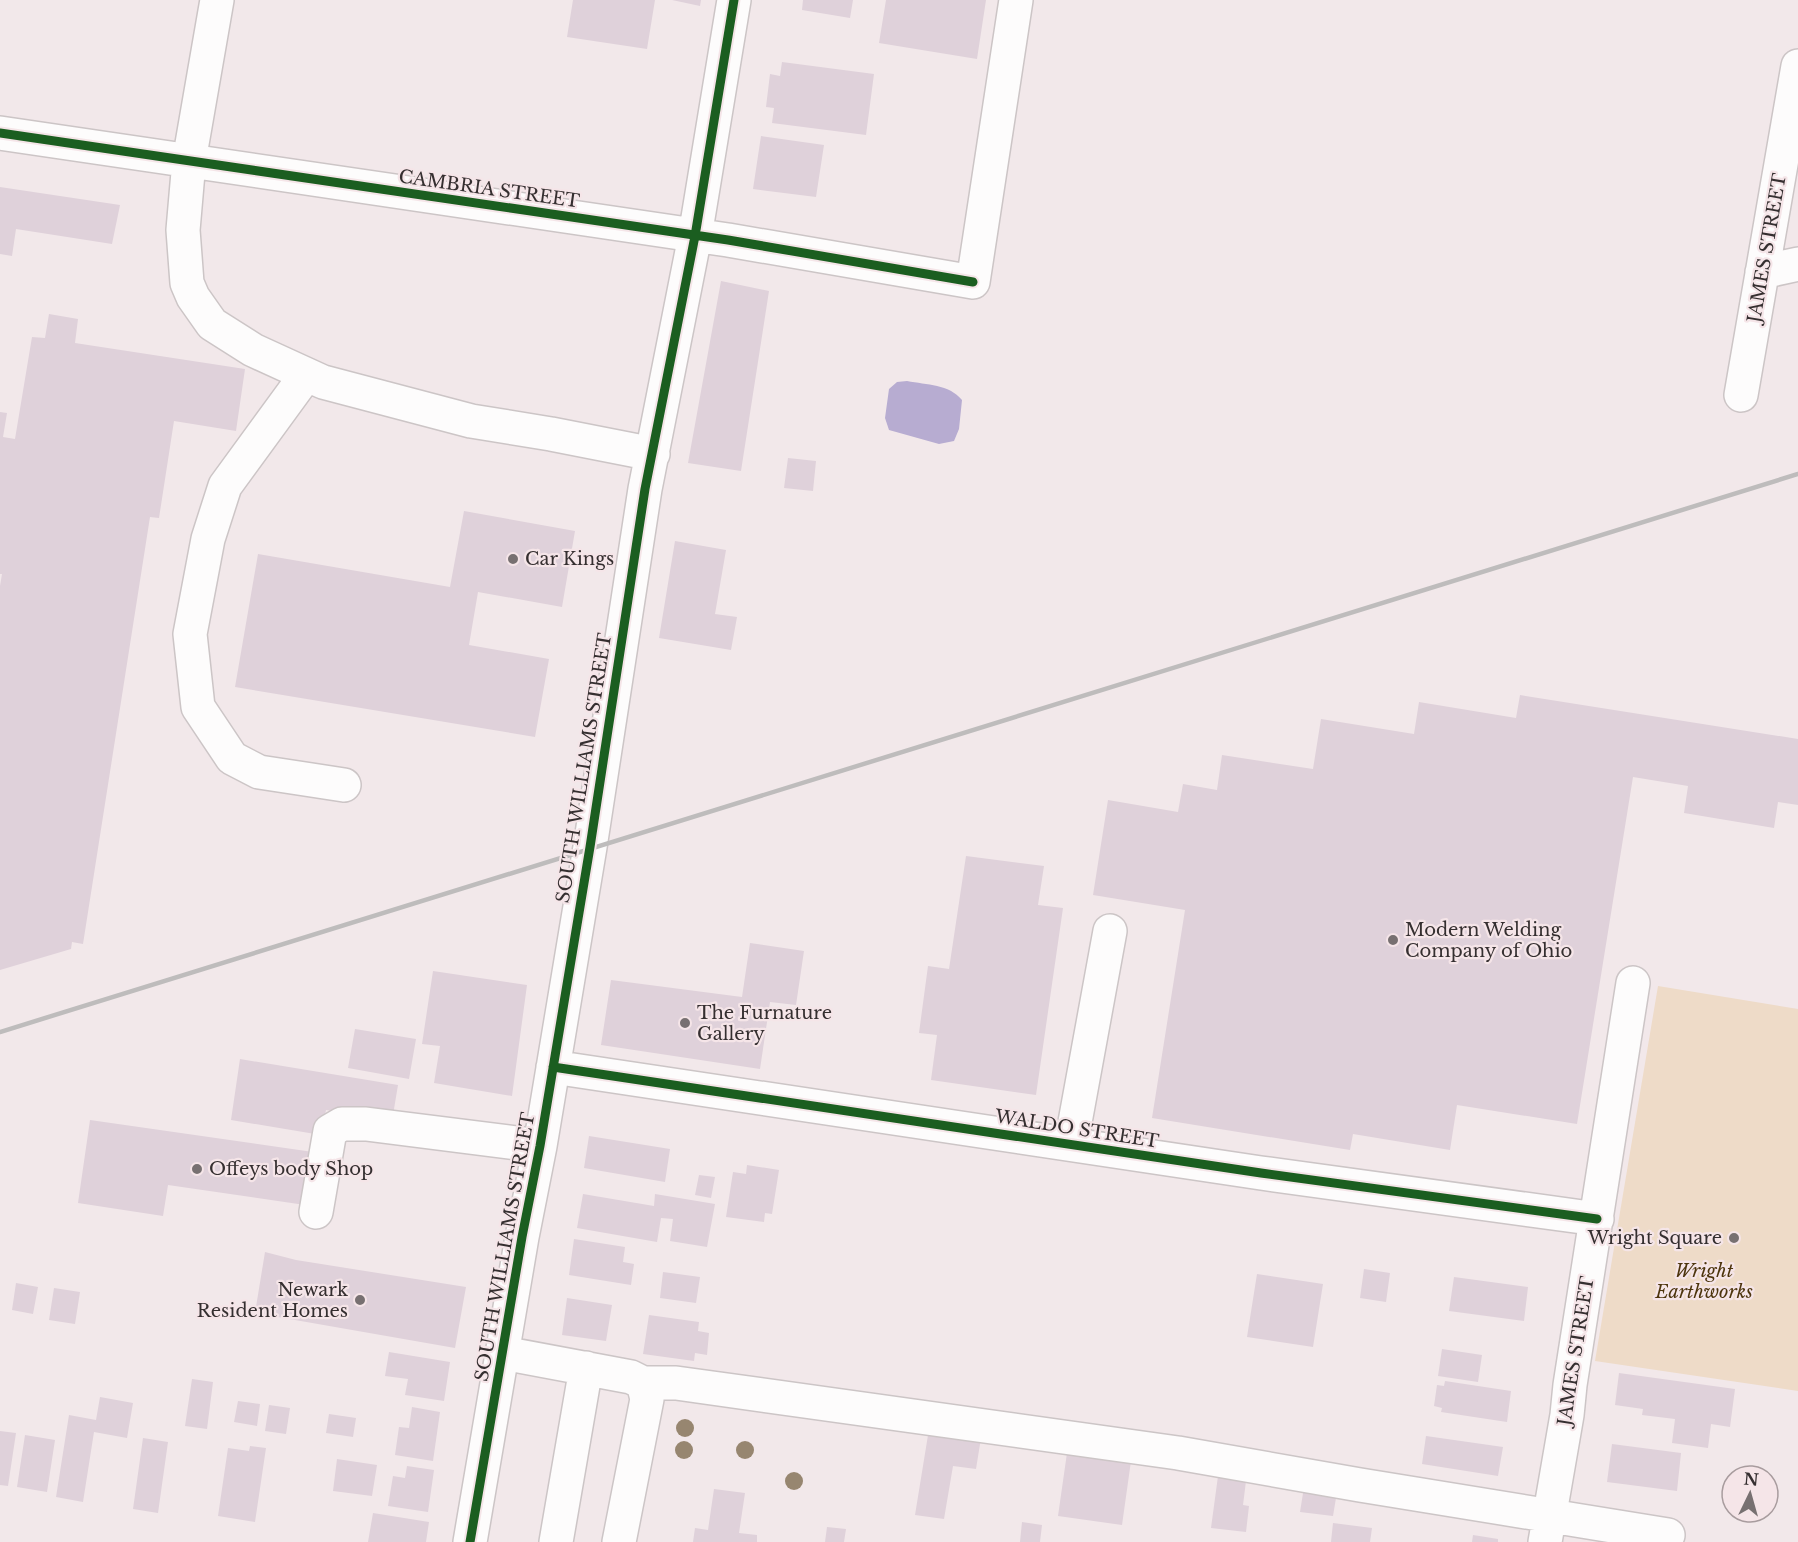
<svg xmlns="http://www.w3.org/2000/svg" width="1798" height="1542" viewBox="0 0 1798 1542" font-family="'Libre Baskerville',serif">
<rect width="100%" height="100%" fill="#f2e8ea"/>
<path fill="#eedbc8" d="M1658 986 1798 1009V1391L1595 1361Z"/>
<path fill="#b7acd1" d="M907 381C927 385 949 384 962 400L959 429 954 441 939 444 889 430 885 418 889 389 897 382Z"/>
<path fill="#dfd1da" d="M573 0H655L647 49 567 37Z
M672 0H701L700 6Z
M803 0H853L850 18 802 10Z
M886 0H986L977 59 879 43Z
M782 62 874 74 866 135 772 123 774 108 766 107 770 74 780 76Z
M761 136 824 145 816 197 753 189Z
M0 187 120 205 112 244 16 229 12 256 0 254Z
M721 281 769 291 741 471 688 463Z
M49 314 78 319 75 343 245 369 236 431 174 421 159 518 150 517 83 944 72 942 71 949 0 970V586L2 574H0V412L7 413 3 437 15 439 32 337 45 338Z
M788 458 816 461 813 491 784 488Z
M464 511 575 531 562 607 478 592 469 645 549 659 535 737 235 687 258 554 450 587Z
M675 541 726 550 715 614 737 617 731 650 659 638Z
M1520 695 1798 739V805L1778 802 1774 828 1684 813 1688 786 1633 777 1577 1124 1457 1105 1450 1150 1353 1134 1350 1150 1152 1118 1185 910 1093 895 1108 800 1178 812 1183 784 1217 790 1222 755 1313 769 1321 719 1414 734 1419 702 1516 718Z
M966 856 1044 866 1038 905 1063 908 1036 1095 931 1080 937 1035 919 1033 928 966 949 969Z
M750 943 804 951 796 1005 770 1002 760 1069 601 1045 611 980 742 997Z
M433 971 527 985 512 1096 434 1083 440 1046 422 1044Z
M355 1029 416 1039 409 1079 348 1068Z
M240 1059 398 1085 392 1121 326 1110 321 1135 231 1120Z
M90 1120 313 1152 305 1205 168 1185 163 1216 78 1203Z
M589 1136 670 1149 665 1182 584 1168Z
M747 1165 779 1170 772 1214 765 1213 764 1222 726 1217 733 1172 746 1174Z
M699 1175 715 1177 711 1198 695 1195Z
M583 1194 654 1206 655 1194 715 1204 707 1247 670 1241 673 1219 661 1218 657 1242 577 1228Z
M574 1239 625 1247 623 1262 634 1264 631 1285 569 1275Z
M265 1252 296 1260 466 1287 455 1348 255 1313Z
M1364 1269 1390 1273 1386 1302 1360 1298Z
M663 1272 700 1277 696 1303 660 1298Z
M1257 1274 1323 1284 1313 1347 1247 1337Z
M1454 1277 1528 1287 1524 1321 1449 1311Z
M16 1283 38 1287 33 1314 12 1310Z
M54 1288 80 1292 75 1324 49 1320Z
M567 1298 612 1305 606 1341 562 1335Z
M649 1315 699 1322 698 1331 709 1333 707 1355 695 1353 694 1361 643 1354Z
M1442 1349 1482 1355 1478 1382 1438 1376Z
M389 1352 450 1362 444 1401 405 1395 408 1379 385 1376Z
M1619 1373 1735 1389 1730 1427 1711 1424 1708 1448 1672 1443 1675 1419 1642 1415 1643 1409 1615 1405Z
M192 1379 213 1382 207 1429 185 1426Z
M1445 1381 1511 1391 1507 1422 1441 1412 1442 1408 1434 1406 1437 1385 1444 1386Z
M100 1397 133 1403 127 1438 94 1432 83 1502 56 1497 69 1415 96 1420Z
M238 1401 260 1404 257 1426 234 1422Z
M269 1405 290 1408 286 1434 265 1431Z
M412 1407 440 1412 433 1461 395 1455 399 1427 409 1428Z
M329 1414 356 1418 353 1437 326 1433Z
M929 1429 981 1438 976 1469 953 1466 944 1519 915 1515Z
M0 1431 16 1433 8 1486 0 1485Z
M25 1435 55 1440 47 1492 17 1487Z
M1426 1436 1503 1447 1498 1476 1422 1464Z
M143 1438 168 1442 158 1513 133 1509Z
M1612 1444 1681 1453 1677 1491 1607 1482Z
M250 1446 266 1448 255 1522 218 1516 228 1448 249 1451Z
M1067 1453 1131 1461 1122 1525 1058 1516Z
M337 1459 377 1465 372 1496 333 1491Z
M407 1466 434 1470 428 1512 388 1506 393 1476 405 1478Z
M1218 1476 1246 1481 1243 1505 1249 1506 1246 1532 1211 1528Z
M1304 1487 1337 1492 1333 1516 1300 1512Z
M714 1489 745 1493 739 1533 757 1535V1542H693L695 1528 708 1530Z
M373 1513 429 1522 426 1542H368Z
M1022 1522 1042 1525 1040 1542H1020Z
M1333 1523 1372 1528 1370 1542H1331Z
M827 1527 846 1529 844 1542H825Z
M1473 1535 1498 1539V1542H1472Z"/>
<g fill="none" stroke-linecap="round" stroke-linejoin="round">
<defs>
<path id="minor" d="M217 0 189 161 183 230 187 283 193 297 212 324 253 350 323 382 471 421 551 434 653 454
M0 133 728 240 973 282 1016 0
M1762 272 1798 264
M306 375 225 486 208 539 190 634 198 707 232 758 259 772 344 785
M1741 395 1798 66
M553 1067 1261 1173 1597 1219
M1071 1144 1110 931
M316 1212 330 1131 342 1124H366L540 1146
M503 1353 631 1377 643 1383 647 1399 619 1542
M643 1383H676L1178 1453 1360 1485 1668 1535
M470 1542 522 1237 540 1146 590 847 645 489 695 236 734 0
M556 1542 586 1368
M1545 1542 1567 1415 1570 1385 1633 983"/>
</defs>
<use href="#minor" stroke="#ccc5c6" stroke-width="36"/>
<use href="#minor" stroke="#fdfcfc" stroke-width="33"/>
<path stroke="#bebcbc" stroke-width="4.5" d="M0 1032 1798 474"/>
<defs>
<path id="cycleway" d="M0 133 728 240 973 282
M553 1067 1261 1173 1597 1219
M470 1542 522 1237 540 1146 590 847 645 489 695 236 734 0"/>
</defs>
<use href="#cycleway" stroke="#f5e5e8" stroke-width="13"/>
<use href="#cycleway" stroke="#1b5e20" stroke-width="9"/>
</g>
<g fill="#978670">
<circle cx="685" cy="1428" r="9"/>
<circle cx="684" cy="1450" r="9"/>
<circle cx="745" cy="1450" r="9"/>
<circle cx="794" cy="1481" r="9"/>
</g>
<g fill="#777071" stroke="#f5e5e8" stroke-width="2">
<circle cx="513" cy="559" r="6"/>
<circle cx="1393" cy="940" r="6"/>
<circle cx="685" cy="1023" r="6"/>
<circle cx="197" cy="1169" r="6"/>
<circle cx="1734" cy="1238" r="6"/>
<circle cx="360" cy="1300" r="6"/>
</g>
<g text-anchor="middle" dominant-baseline="central" stroke-width="4.5" stroke-linejoin="round" paint-order="stroke">
<g font-size="18" fill="#352f30" stroke="#f5e5e8">
<text transform="translate(489 189) rotate(8)">CAMBRIA STREET</text>
<text transform="translate(1767 248) rotate(-80)">JAMES STREET</text>
<text transform="translate(584 768) rotate(-81)">SOUTH WILLIAMS STREET</text>
<text transform="translate(1077 1129) rotate(9)">WALDO STREET</text>
<text transform="translate(505 1247) rotate(-80)">SOUTH WILLIAMS STREET</text>
<text transform="translate(1576 1351) rotate(-81)">JAMES STREET</text>
</g>
<g font-size="18" fill="#352f30" stroke="#f5e5e8" text-anchor="start">
<text x="525" y="559">Car Kings</text>
<text x="1405" y="930">Modern Welding<tspan x="1405" dy="21">Company of Ohio</tspan></text>
<text x="697" y="1013">The Furnature<tspan x="697" dy="21">Gallery</tspan></text>
<text x="209" y="1169">Offeys body Shop</text>
<text x="1722" y="1238" text-anchor="end">Wright Square</text>
<text x="348" y="1290" text-anchor="end">Newark<tspan x="348" dy="21">Resident Homes</tspan></text>
</g>
<g font-size="18" font-style="italic" fill="#4d350d" stroke="#f5e5e8">
<text x="1704" y="1271">Wright<tspan x="1704" dy="21">Earthworks</tspan></text>
</g>
</g>
<g transform="translate(1750 1494) rotate(5)"><circle r="28" fill="#f5e5e8" stroke="#a89c9e" stroke-width="1.5"/>
<path d="M0-4.5L10 22L0 15L-10 22Z" fill="#777071"/>
<text y="-9" font-size="16" font-weight="bold" text-anchor="middle" fill="#352f30">N</text>
</g>
</svg>
